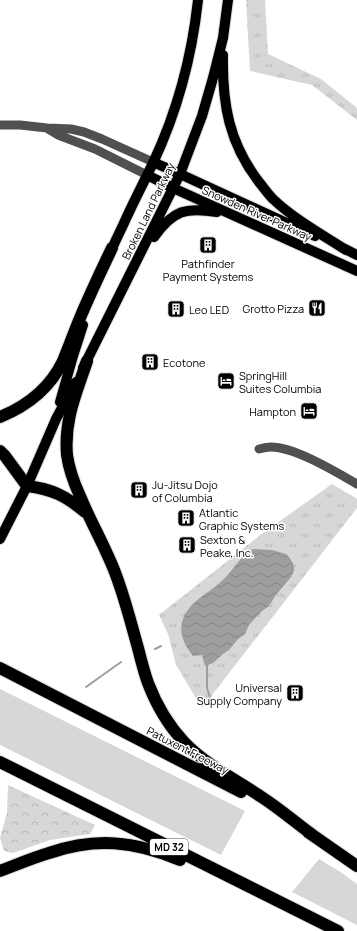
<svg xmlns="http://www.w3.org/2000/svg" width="357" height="931" viewBox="0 0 357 931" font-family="Manrope,sans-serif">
<defs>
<pattern id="forest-crowns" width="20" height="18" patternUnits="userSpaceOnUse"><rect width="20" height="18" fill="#d7d7d7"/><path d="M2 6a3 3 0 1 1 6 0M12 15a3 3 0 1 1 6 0" fill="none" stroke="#b7b7b7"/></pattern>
<pattern id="park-tufts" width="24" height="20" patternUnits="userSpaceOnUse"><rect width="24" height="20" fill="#d7d7d7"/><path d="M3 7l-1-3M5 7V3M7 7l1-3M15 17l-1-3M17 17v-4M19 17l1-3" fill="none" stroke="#b7b7b7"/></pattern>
<pattern id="water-waves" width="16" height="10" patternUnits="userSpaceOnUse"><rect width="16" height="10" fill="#9e9e9e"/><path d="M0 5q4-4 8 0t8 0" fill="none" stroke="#868686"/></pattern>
</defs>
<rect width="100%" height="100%" fill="#fff"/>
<path fill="#d7d7d7" d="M0 689 245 811 221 855 0 745Z
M319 859 342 873 357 884V925L292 892Z"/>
<path fill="url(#forest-crowns)" d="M8 785 95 825 90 834 50 840 13 853 4 851 0 838 7 813Z"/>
<path fill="url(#park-tufts)" d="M246 0H265L268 54 321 79 357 108V120L312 85 250 71Z
M332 484 357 499V508L202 708 176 665 168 634 159 615 263 533Z"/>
<path fill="url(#water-waves)" d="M253 549 272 550 286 554 290 558 294 566V571L291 577 276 595 269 606 262 611 249 625 245 634 238 639 229 650 223 654 213 663 209 664 208 666H205L202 655 193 656C178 637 176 620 195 602 204 594 215 588 224 579 234 569 240 556 253 549Z"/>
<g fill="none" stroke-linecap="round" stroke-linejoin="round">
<path stroke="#9e9e9e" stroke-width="2" d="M155 649 161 646
M207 666V688L211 701
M86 687 121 662"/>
<defs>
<path id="major" d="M223 55C222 104 229 143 259 182 264 188 268 194 273 199 294 219 321 234 346 250
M153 162 180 174 315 236
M147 175 173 188 357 271
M154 237C173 210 186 207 217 212
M341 247 357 255
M110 254C114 243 119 234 124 223 133 203 143 184 153 163 177 112 192 56 198 0
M83 368 180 174 202 116 213 78 223 38 228 0
M60 402 73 356 83 325
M0 539 27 486 56 419 76 382"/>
<path id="highway" d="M87 361C76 394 64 420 67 455 69 469 74 483 80 496 91 523 106 548 116 575 125 599 131 623 138 648 141 660 144 672 148 683 156 704 168 725 184 742 206 765 235 779 260 796 279 808 296 823 314 836
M0 417C27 406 50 388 63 361 69 347 74 332 80 318 90 294 101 271 112 248
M0 451 5 456 27 486C52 489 66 496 85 512
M0 668 241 792
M0 762 338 931
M308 832 357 866
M0 871C16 865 32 858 49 853 96 837 134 841 180 860"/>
</defs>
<use href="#major" stroke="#dbdbdb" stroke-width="12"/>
<use href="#highway" stroke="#dbdbdb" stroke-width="14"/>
<path stroke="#505050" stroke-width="9" d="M0 125H20L47 128 71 129 84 132 102 139 153 162
M48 129 58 135 95 149 147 175
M259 449C263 448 267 447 271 447 295 447 336 472 357 484"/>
<use href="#major" stroke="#000" stroke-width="10"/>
<use href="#highway" stroke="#000" stroke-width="12"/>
</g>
<defs>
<symbol id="building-square" viewBox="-11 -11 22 22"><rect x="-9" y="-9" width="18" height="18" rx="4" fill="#000" stroke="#fff"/><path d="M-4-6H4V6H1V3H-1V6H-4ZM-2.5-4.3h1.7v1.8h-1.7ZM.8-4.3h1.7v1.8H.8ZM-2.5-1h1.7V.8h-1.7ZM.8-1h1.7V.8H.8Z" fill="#fff"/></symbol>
<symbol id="restaurant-square" viewBox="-11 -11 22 22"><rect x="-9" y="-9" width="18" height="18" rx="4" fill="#000" stroke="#fff"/><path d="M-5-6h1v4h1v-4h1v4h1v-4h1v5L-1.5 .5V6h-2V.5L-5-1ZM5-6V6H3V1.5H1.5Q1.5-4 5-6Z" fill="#fff"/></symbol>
<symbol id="hotel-square" viewBox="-11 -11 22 22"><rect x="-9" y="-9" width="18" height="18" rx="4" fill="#000" stroke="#fff"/><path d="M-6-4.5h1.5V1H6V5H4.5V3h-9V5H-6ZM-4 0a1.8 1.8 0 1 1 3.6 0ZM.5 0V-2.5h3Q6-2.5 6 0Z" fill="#fff"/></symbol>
</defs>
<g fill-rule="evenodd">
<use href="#building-square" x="198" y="235" width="20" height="20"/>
<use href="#restaurant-square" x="307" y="298" width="20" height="20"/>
<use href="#building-square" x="166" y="299" width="20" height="20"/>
<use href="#building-square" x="140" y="352" width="20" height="20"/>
<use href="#hotel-square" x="216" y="371" width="20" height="20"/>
<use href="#hotel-square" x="299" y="401" width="20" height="20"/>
<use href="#building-square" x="129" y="480" width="20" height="20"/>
<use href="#building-square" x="176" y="508" width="20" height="20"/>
<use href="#building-square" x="177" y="535" width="20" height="20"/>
<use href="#building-square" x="285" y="683" width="20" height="20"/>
</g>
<g text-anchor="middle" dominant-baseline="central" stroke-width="3" stroke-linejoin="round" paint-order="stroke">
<rect fill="#fff" stroke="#4c4c4c" stroke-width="1" x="150" y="839" width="38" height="16" rx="3"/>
<g font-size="10" font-weight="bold" fill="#000">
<text x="169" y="847">MD 32</text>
</g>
<g font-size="11" fill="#000" stroke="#fff">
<text transform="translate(148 211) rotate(-64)">Broken Land Parkway</text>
<text transform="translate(257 213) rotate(24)">Snowden River Parkway</text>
<text transform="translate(188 750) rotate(27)">Patuxent Freeway</text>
</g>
<g font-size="11" fill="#000" stroke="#fff" text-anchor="start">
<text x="208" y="263" text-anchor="middle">Pathfinder<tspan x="208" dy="13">Payment Systems</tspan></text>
<text x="304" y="308" text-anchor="end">Grotto Pizza</text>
<text x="189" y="309">Leo LED</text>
<text x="163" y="362">Ecotone</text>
<text x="239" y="375">SpringHill<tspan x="239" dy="13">Suites Columbia</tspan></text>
<text x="296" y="411" text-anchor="end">Hampton</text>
<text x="152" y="484">Ju-Jitsu Dojo<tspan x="152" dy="13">of Columbia</tspan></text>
<text x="199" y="512">Atlantic<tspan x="199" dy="13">Graphic Systems</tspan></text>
<text x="200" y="539">Sexton &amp;<tspan x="200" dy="13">Peake, Inc.</tspan></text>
<text x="282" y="687" text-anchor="end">Universal<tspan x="282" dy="13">Supply Company</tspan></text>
</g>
</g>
</svg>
